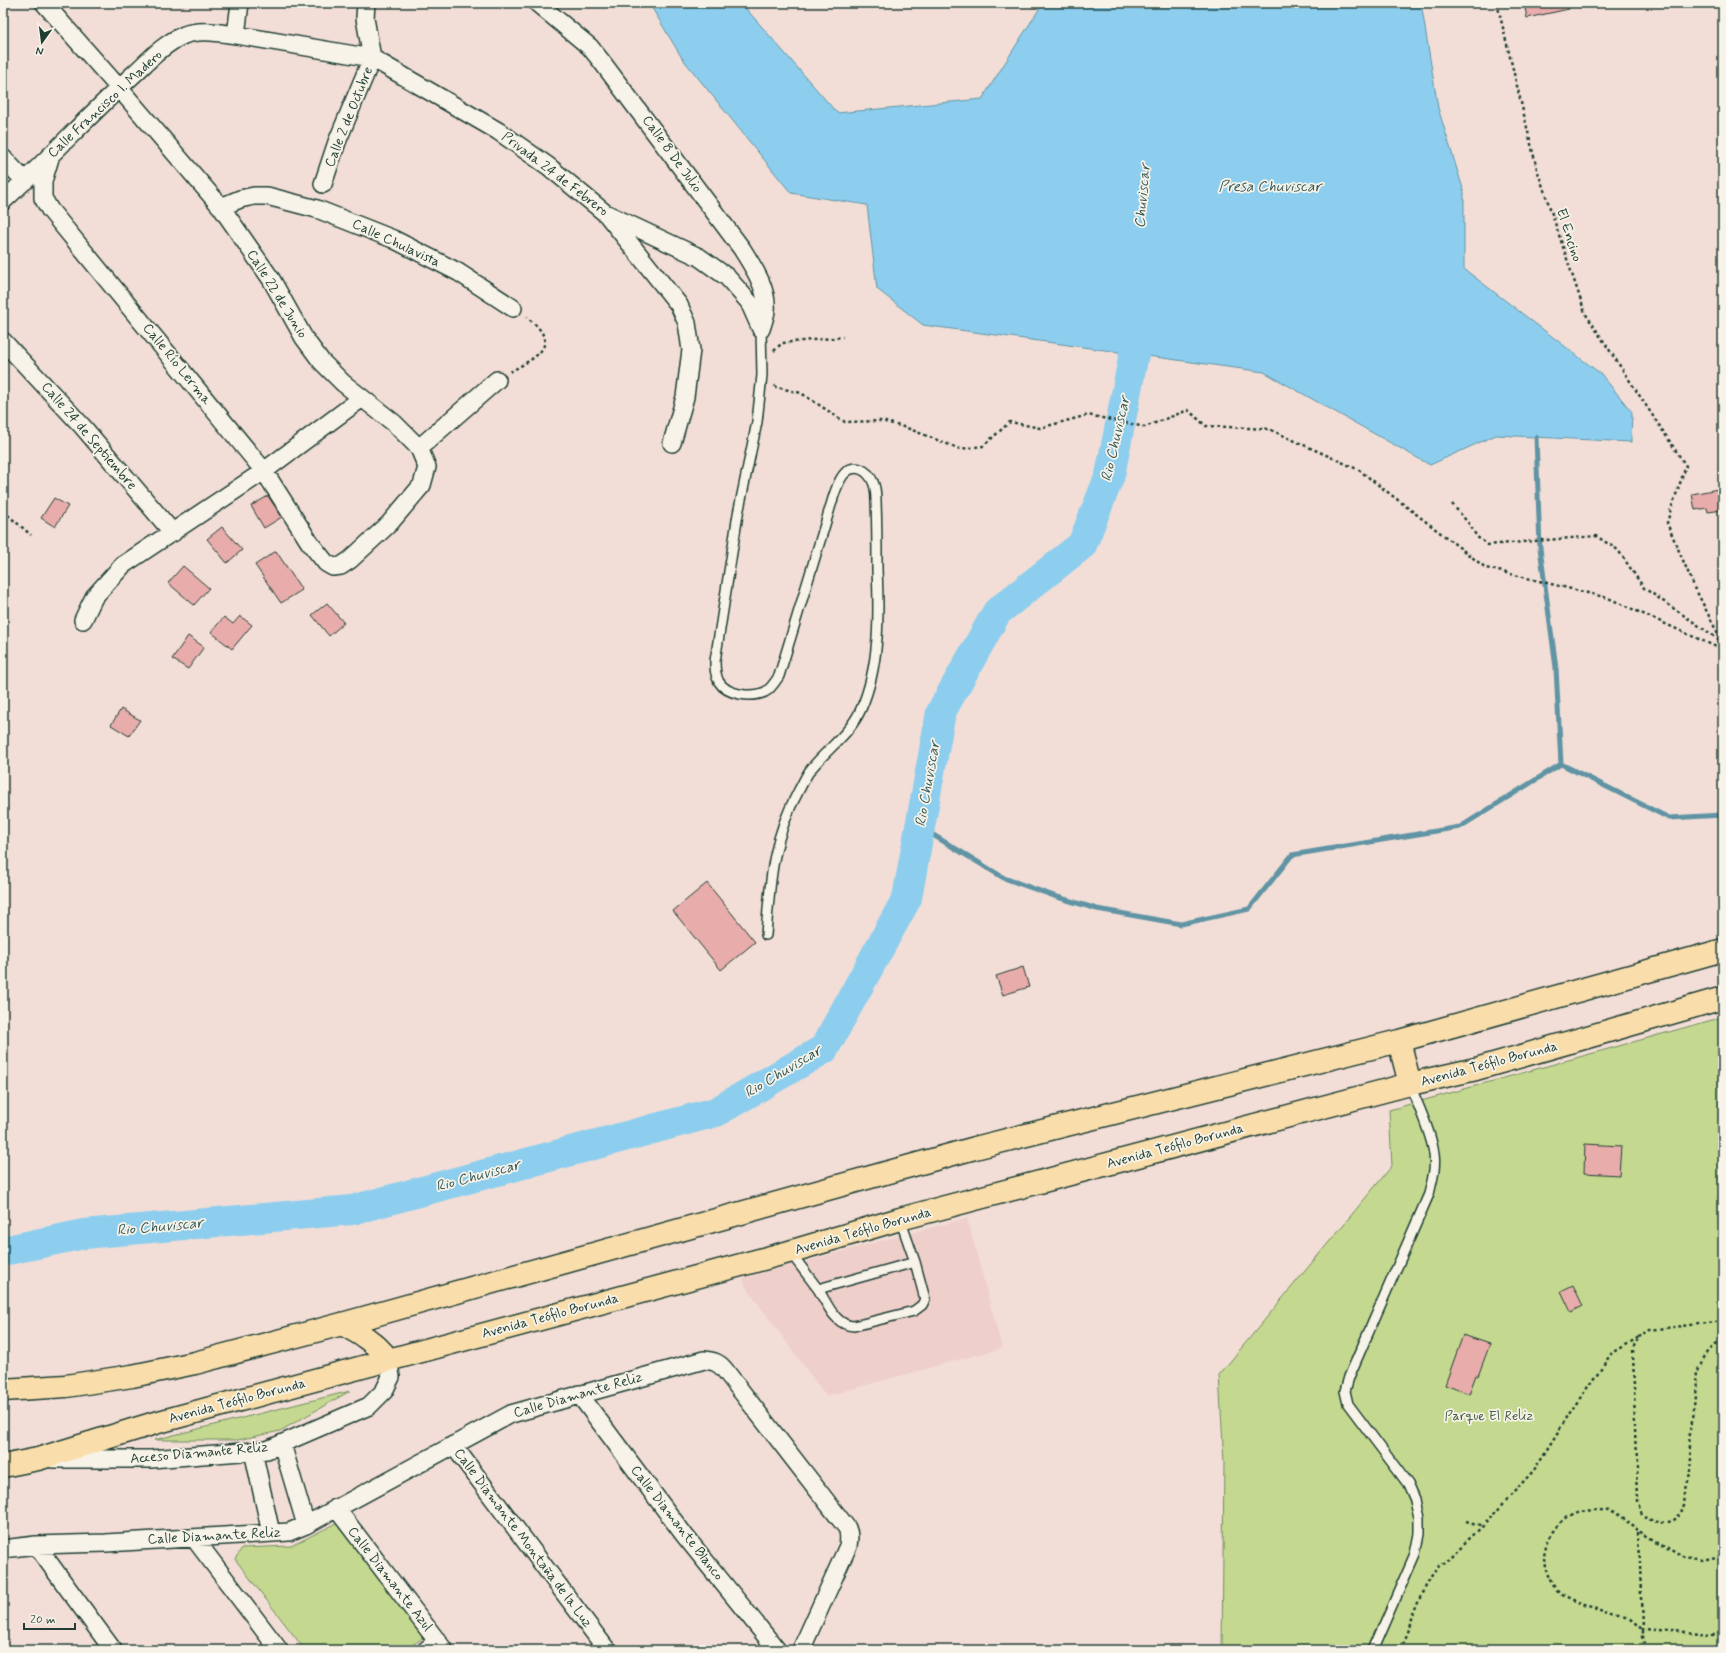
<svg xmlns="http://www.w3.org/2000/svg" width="1726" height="1653" viewBox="0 0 1726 1653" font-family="Mynerve,sans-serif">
<rect width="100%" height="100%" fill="#f2ded6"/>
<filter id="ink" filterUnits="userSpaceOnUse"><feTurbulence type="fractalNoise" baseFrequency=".025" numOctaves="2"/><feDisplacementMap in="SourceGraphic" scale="8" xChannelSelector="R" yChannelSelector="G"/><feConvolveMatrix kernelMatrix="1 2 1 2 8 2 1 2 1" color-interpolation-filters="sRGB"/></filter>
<g filter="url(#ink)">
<path fill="#efcfc9" d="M967 1218 1002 1348 826 1396 746 1287 743 1278Z"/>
<path fill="#c4d98f" stroke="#728b62" d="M1723 1017V1650H1222L1224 1463 1219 1375 1392 1166 1389 1110Z
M350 1391 280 1431 238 1440H154Z
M341 1521 427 1635 405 1650H305L235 1559 242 1548 291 1546Z"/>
<path fill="#8dceef" stroke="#6194a4" d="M649 3H741L837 113 982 99 1043 3H1424L1422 9 1438 108 1464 192V269L1601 374 1632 412 1631 442 1496 435 1430 465 1264 372 923 325 877 289 867 205 791 193 682 58Z"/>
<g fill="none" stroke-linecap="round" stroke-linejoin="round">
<path stroke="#6194a4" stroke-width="5" d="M1561 764 1669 818 1723 815
M920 827 1004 878 1054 896 1097 909 1181 924 1249 909 1292 855 1460 827 1561 764 1556 668 1540 548 1536 437"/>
<path stroke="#8dceef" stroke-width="30" d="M3 1251 84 1234 352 1210 716 1112 824 1049 907 898 941 712 997 612 1082 545 1110 475 1134 354 1136 314"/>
</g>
<path fill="#e8acab" stroke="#1f3d34" d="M1524 3H1569V9L1527 18Z
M1723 488V510L1708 512 1707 508 1695 510 1692 494Z
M268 496 282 517 264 528 251 506Z
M54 498 68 506 55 527 41 518Z
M222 527 242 550 227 563 207 539Z
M276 551 302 590 281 603 255 565Z
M183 566 209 588 194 605 168 583Z
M327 603 344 623 329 636 312 615Z
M240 616 252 625 232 649 211 632 224 617 233 624Z
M188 636 204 647 188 669 172 659Z
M121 709 140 720 129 736 111 725Z
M707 883 755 942 721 970 673 911Z
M1023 967 1029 987 1003 995 996 976Z
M1585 1144 1621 1146 1619 1175 1584 1173Z
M1573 1285 1583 1306 1571 1312 1561 1291Z
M1463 1335 1490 1344 1478 1376 1476 1375 1469 1394 1445 1385Z"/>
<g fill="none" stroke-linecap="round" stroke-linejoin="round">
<defs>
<path id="lane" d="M761 329 762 375 757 422 738 514 715 661C715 668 715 675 719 682 727 695 752 698 765 692 771 689 775 682 779 676L834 495C837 487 839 479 845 473 855 463 868 470 873 482 876 488 876 496 876 502 877 525 877 547 877 569 879 614 880 666 861 709 850 734 828 748 811 769 806 775 803 783 799 790 772 839 770 881 766 935
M790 1252 818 1289 915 1262 900 1219
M818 1289C827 1303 835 1326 854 1326L914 1311 922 1305 925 1299 915 1262
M1373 1650 1415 1554 1419 1534V1517L1415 1500 1408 1484 1348 1404 1345 1391 1349 1377 1429 1194C1432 1181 1436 1168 1434 1154 1431 1131 1418 1107 1410 1084"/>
<path id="street" d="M44 3 119 88 221 207 271 279 304 338 321 361 343 383 394 423 419 448 427 467 422 485 389 524 350 560 341 566 333 567 326 563 310 543 264 471 50 210 43 198V181L51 155
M537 3 590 47 602 62 742 249C753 267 768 288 766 311 765 317 763 323 761 329
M236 35 372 58 498 131 548 166 605 213 699 257 727 277 749 302 761 329
M3 158 25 181
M323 184 337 142 372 58 365 18 366 3
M3 201C48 160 89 115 134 74 149 60 165 43 184 35 200 29 220 33 236 35L240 3
M221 207 240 199 254 196H267L317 209 393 239 458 272 513 308
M608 216 679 305 687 323 691 350 685 397 672 443
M3 341 83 427 173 533
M419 448 497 380
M83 620 94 597 123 565 264 471 362 398
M579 1394 685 1536 777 1650
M282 1444 306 1525
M453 1445 607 1650
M253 1451 271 1533
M52 1459H151L267 1450 369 1406 384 1391 391 1377 388 1359
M336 1508 444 1650
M194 1538 279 1650
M36 1545 113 1650
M3 1549 36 1545 106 1543 289 1532 306 1525 511 1414 704 1360C713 1361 718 1362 724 1369L847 1528C850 1535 849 1539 848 1546L801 1650
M426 1650 438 1641"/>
<path id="primary" d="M1399 1041 1410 1084
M342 1324C361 1334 375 1342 388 1359
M3 1390 66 1386 132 1376 195 1363 342 1324 975 1148 1399 1041 1723 950
M3 1466 38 1459 155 1423 789 1252 900 1219 1410 1084 1476 1069 1723 998"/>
</defs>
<use href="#lane" stroke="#1f3d34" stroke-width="12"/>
<use href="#street" stroke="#1f3d34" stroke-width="20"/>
<use href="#primary" stroke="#1f3d34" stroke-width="25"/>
<path stroke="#1f3d34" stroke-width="2.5" stroke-dasharray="3 3" stroke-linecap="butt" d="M1497 3 1537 169 1585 313 1686 466 1671 509 1667 523 1694 586 1723 644
M774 351 782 343 843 337
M510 372C523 364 554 351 542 333 539 327 532 322 527 317
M775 385 776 387 801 393 845 422 882 421 907 428 960 449 983 446 1010 422 1040 428 1088 415 1145 427 1188 410 1206 426 1269 429 1359 470 1486 568 1608 598 1723 650
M1452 504 1470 525 1477 537 1488 545 1596 536 1618 550 1644 588 1721 641
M3 511 31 535
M1723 1321 1650 1330 1639 1337 1633 1349 1637 1503 1642 1515C1664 1524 1674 1528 1686 1505L1697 1371C1704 1357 1708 1348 1723 1341
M1466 1521 1483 1526
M1639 1531 1642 1629 1714 1634 1723 1631
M1400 1650 1423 1594 1439 1567 1483 1526 1534 1470 1571 1411 1611 1354 1639 1337
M1646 1650 1642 1637V1629C1637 1625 1632 1619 1625 1616 1593 1603 1554 1610 1545 1566 1541 1547 1551 1534 1563 1520 1574 1510 1593 1507 1607 1510L1684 1557 1702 1560 1723 1555"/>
<use href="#lane" stroke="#f7f3e8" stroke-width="9"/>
<use href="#street" stroke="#f7f3e8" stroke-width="17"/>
<use href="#primary" stroke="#f9deab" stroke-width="22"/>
</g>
</g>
<g text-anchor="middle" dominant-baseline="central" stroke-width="3.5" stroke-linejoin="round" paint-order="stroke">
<g font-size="14" fill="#1f3d34" stroke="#f7f3e8">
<text transform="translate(105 104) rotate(-43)">Calle Francisco I. Madero</text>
<text transform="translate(349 117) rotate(-68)">Calle 2 de Octubre</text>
<text transform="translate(672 154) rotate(54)">Calle 8 De Julio</text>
<text transform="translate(555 174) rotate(37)">Privada 24 de Febrero</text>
<text transform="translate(1569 235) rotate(72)">El Encino</text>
<text transform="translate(396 243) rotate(25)">Calle Chulavista</text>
<text transform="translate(277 294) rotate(58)">Calle 22 de Junio</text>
<text transform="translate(177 364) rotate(51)">Calle Río Lerma</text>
<text transform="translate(89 436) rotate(49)">Calle 24 de Septiembre</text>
<text transform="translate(1489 1064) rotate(-15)">Avenida Teófilo Borunda</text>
<text transform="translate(1175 1146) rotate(-15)">Avenida Teófilo Borunda</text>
<text transform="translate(863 1231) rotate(-16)">Avenida Teófilo Borunda</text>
<text transform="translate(550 1316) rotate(-15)">Avenida Teófilo Borunda</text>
<text transform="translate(578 1395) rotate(-16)">Calle Diamante Reliz</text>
<text transform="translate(237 1401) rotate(-15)">Avenida Teófilo Borunda</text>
<text transform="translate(199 1453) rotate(-5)">Acceso Diamante Reliz</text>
<text transform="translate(677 1523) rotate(52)">Calle Diamante Blanco</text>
<text transform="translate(214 1536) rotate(-3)">Calle Diamante Reliz</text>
<text transform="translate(523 1538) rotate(53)">Calle Diamante Montaña de la Luz</text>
<text transform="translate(390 1579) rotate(52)">Calle Diamante Azul</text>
</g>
<g font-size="14" fill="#405c46" stroke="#f7f3e8">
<text x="1489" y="1416">Parque El Reliz</text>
</g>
<g font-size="15" font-style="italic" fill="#355a59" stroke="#f7f3e8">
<text x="1270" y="187">Presa Chuviscar</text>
<text transform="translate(1143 196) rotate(-85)">Chuviscar</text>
<text transform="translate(1116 439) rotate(-77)">Rio Chuviscar</text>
<text transform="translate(928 784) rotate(-80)">Rio Chuviscar</text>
<text transform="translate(783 1072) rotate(-31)">Rio Chuviscar</text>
<text transform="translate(478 1176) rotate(-15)">Rio Chuviscar</text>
<text transform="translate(160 1227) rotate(-5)">Rio Chuviscar</text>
</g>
</g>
<rect width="1726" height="1653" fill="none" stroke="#f7f3e8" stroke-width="16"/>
<rect x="8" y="8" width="1710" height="1637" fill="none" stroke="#1f3d34" stroke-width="1.5" filter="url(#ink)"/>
<g transform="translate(42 42) rotate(194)" stroke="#f7f3e8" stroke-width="3" paint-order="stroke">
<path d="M0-3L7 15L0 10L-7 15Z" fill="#1f3d34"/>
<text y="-6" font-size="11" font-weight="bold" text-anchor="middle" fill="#1f3d34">N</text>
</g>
<path d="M24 1623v6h51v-6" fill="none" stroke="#1f3d34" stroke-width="2"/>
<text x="30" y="1623" font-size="12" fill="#1f3d34" stroke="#f7f3e8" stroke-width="3" paint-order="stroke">20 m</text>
</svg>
